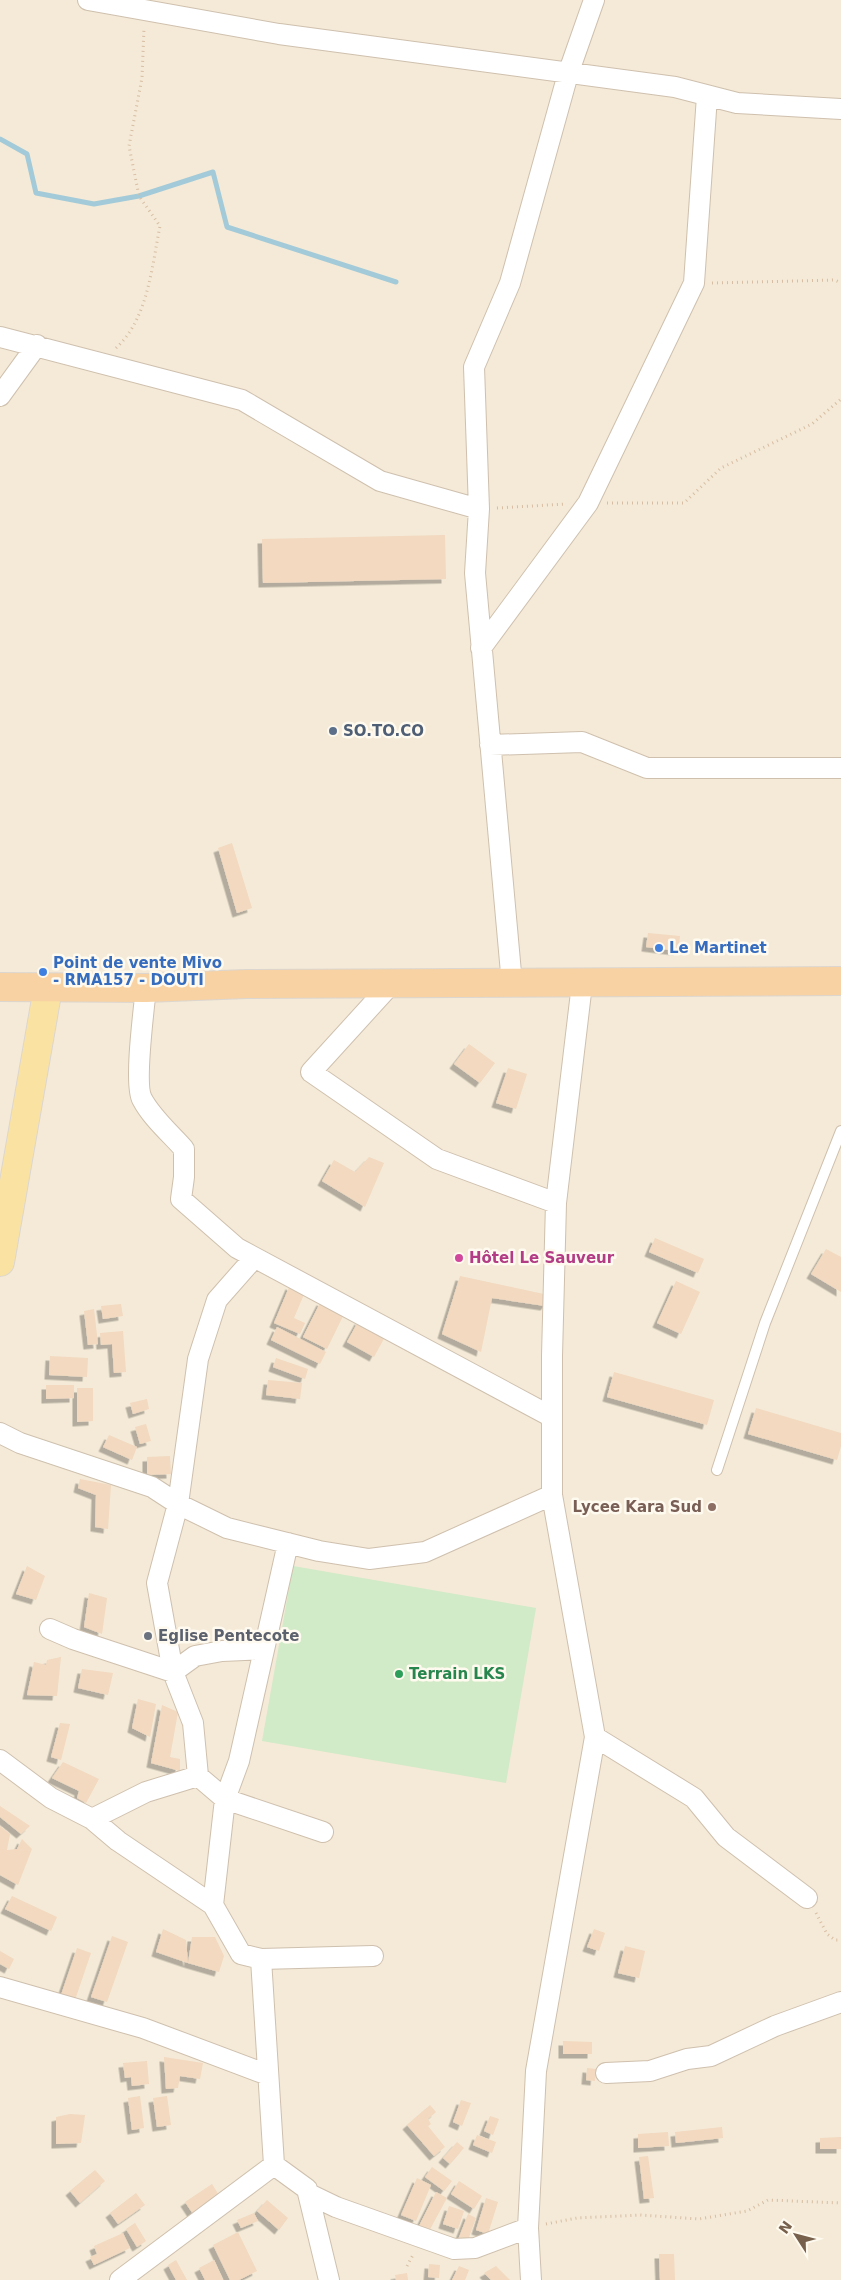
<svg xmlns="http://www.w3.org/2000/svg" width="841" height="2280" viewBox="0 0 841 2280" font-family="'DejaVu Sans',sans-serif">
<defs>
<filter id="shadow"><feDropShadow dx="-4.5" dy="4.5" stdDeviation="0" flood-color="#0004"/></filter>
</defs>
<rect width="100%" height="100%" fill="#fcf7e9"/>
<path fill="#f4ead7" d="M0 0H841V2280H0Z"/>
<path fill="#d1eac7" d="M293 1566 536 1608 506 1783 262 1741Z"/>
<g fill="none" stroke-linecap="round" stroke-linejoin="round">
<path stroke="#a3cad8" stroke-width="5" d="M0 139 27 154 36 193 94 204 139 196 213 172 227 227 396 282"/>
</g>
<path fill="#f2d9c0" filter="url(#shadow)" d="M445 535 446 579 263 583 262 539Z
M232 843 252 908 237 913 218 848Z
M648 933 680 936 678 951 646 947Z
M469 1044 495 1063 480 1083 454 1064Z
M508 1068 527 1074 516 1109 496 1103Z
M369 1157 384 1163 365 1207 322 1181 334 1160 355 1172Z
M655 1238 704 1259 698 1273 649 1252Z
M826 1249 841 1257V1292L811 1274Z
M460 1276 553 1296 545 1306 492 1298 481 1352 442 1334Z
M676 1281 700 1292 681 1334 657 1323Z
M290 1285 305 1292 294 1318 305 1323 300 1334 274 1323Z
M321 1301 345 1312 327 1349 303 1337Z
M121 1304 123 1316 103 1319 101 1306Z
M94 1309 98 1344 88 1345 84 1311Z
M359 1320 386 1335 374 1357 347 1342Z
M277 1327 326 1352 320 1364 271 1340Z
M123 1331 126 1372 114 1373 112 1344 101 1345 100 1333Z
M50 1356 88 1358 87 1377 49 1375Z
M276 1358 308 1369 305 1379 273 1367Z
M614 1372 714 1400 707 1425 607 1397Z
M268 1380 302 1383 300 1399 266 1395Z
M46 1385H74V1398L46 1399Z
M77 1388H93V1421L77 1422Z
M147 1399 149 1409 133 1414 130 1403Z
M756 1408 841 1433V1446L837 1460 748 1434Z
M146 1424 151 1441 140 1444 135 1427Z
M109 1435 137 1447 132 1460 103 1447Z
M170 1456 171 1474 147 1475V1457Z
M80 1479 111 1485 108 1529 95 1527 96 1495 78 1488Z
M27 1566 45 1576 36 1600 16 1594Z
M89 1593 107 1598 102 1634 84 1627Z
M61 1657 57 1696 27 1695 34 1662 46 1665 47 1660Z
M82 1669 113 1673 108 1695 78 1688Z
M138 1699 156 1704 150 1737 132 1728Z
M162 1705 178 1712 170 1757 180 1759V1771L151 1763Z
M60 1723 70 1724 61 1760 51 1757Z
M63 1762 99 1779 86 1803 77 1798 79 1791 52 1778Z
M0 1806 30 1826 21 1834 0 1817Z
M0 1826 10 1834 7 1850 17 1849 22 1839 32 1849 18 1885 0 1875Z
M12 1896 57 1917 51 1931 5 1909Z
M163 1929 186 1940 188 1963 156 1952Z
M594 1929 605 1933 599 1951 587 1947Z
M112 1936 128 1942 107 2002 91 1997Z
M192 1937H215L224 1956 219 1972 188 1963Z
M625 1946 645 1951 639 1978 618 1973Z
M77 1948 91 1953 75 2000 61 1995Z
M0 1951 14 1959 9 1969 0 1964Z
M563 2041 592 2042V2054H563Z
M164 2057 203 2063 200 2079 180 2076 178 2088 166 2089Z
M147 2061 149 2084 132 2086 131 2077 125 2078 123 2063Z
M587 2068 596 2069 595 2081 586 2080Z
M140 2096 144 2128 132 2130 128 2098Z
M167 2096 171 2125 157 2127 153 2098Z
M461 2100 471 2103 462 2126 453 2122Z
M430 2105 436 2112 428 2119 431 2124 428 2126 445 2147 434 2156 407 2125Z
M70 2114 85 2115 81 2143 56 2144V2117Z
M490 2116 499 2119 493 2135 484 2131Z
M722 2127 723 2138 676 2143 675 2132Z
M668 2132 669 2146 638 2148V2134Z
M477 2135 496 2142 492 2153 473 2145Z
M841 2137V2149H820V2138Z
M457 2142 464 2148 450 2164 443 2158Z
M648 2156 654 2198 644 2199 639 2157Z
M432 2167 452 2181 444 2191 425 2177Z
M95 2170 105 2181 80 2203 70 2191Z
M417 2178 431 2185 416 2221 401 2215Z
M459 2181 482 2196 474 2209 451 2194Z
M212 2184 220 2197 193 2214 185 2202Z
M436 2192 447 2198 428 2233 418 2228Z
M136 2193 145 2205 118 2224 110 2213Z
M486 2198 498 2202 488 2234 476 2230Z
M267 2200 288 2218 279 2230 257 2211Z
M449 2206 464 2211 458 2229 443 2224Z
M254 2213 258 2221 241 2228 237 2220Z
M468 2214 476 2218 467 2243 458 2240Z
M135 2223 146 2241 137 2247 126 2229Z
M238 2232 257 2271 239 2280H230L213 2245Z
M123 2233 130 2248 94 2265 90 2257 97 2254 94 2246Z
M659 2254H674L675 2280H660Z
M176 2260 187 2280H176L168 2265Z
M214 2260 223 2280H205L199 2268Z
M429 2264 440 2265 439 2278 428 2277Z
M459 2266 469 2270 465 2280H452Z
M496 2266 510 2280H491L484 2273Z
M407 2273 408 2280H396L395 2275Z"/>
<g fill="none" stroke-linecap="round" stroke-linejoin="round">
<defs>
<path id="service" d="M717 1470 765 1323 841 1131"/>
<path id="minor" d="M88 0 279 34 675 87 737 103 841 109
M0 337 242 400 380 481 479 509 475 573 512 984
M0 396 37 345
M479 509 474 367 510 283 568 74 594 0
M481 648 588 503 694 283 707 96
M490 745 582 742 647 768H841
M392 983 311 1072 437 1159 556 1203
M146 988C144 1008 134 1084 142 1099 152 1118 170 1133 184 1149V1177L181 1199 237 1248 552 1417
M254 1258 217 1300 198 1359 178 1504 157 1583 173 1672 193 1723 198 1776 225 1799 323 1832
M0 1433 20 1443 152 1487 178 1504 227 1528 319 1551 369 1559 425 1552 552 1495
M288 1543 239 1761 225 1799 213 1905 241 1954 261 1959 274 2165 307 2189 329 2280
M50 1629 73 1639 173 1672
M173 1672 195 1656 222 1651 264 1649
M595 1737 694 1798 726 1837 807 1898
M0 1760 51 1798 92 1819 118 1841 213 1905
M92 1819 146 1792 198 1776
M261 1959 373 1956
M0 1987 143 2028 268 2075
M606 2073 650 2071 687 2059 711 2056 775 2026 841 2002
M309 2194 336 2207 454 2249 475 2248 528 2228
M120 2280 274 2165
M531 2280 528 2228 536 2071 595 1737 552 1495V1356L556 1203 582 984"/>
<path id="primary" d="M0 1262 48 988"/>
<path id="trunk" d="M0 987 146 988 246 984 841 981"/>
</defs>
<use href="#service" stroke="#cfc0ae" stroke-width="12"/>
<use href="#minor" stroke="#cfc0ae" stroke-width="22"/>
<use href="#primary" stroke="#dcd6d0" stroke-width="30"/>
<use href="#trunk" stroke="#dcd6d0" stroke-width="30"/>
<path stroke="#d7bda3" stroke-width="3" stroke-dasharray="1 4" stroke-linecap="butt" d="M712 283 835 280 841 283
M116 348C148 319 152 266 160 226L139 196 129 146 142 78 144 28
M607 503H684L721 468 812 424 841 399
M497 508 566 504
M816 1913 827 1934 835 1940H841
M546 2224 577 2218 640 2215 699 2219 747 2211 768 2200 841 2203
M407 2266 414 2253"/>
<use href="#service" stroke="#fff" stroke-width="10"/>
<use href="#minor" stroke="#fff" stroke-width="20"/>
<use href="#primary" stroke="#fae3a2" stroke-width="28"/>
<use href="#trunk" stroke="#f8d2a2" stroke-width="28"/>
</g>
<circle fill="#5c6f8a" stroke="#fffaef" stroke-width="2" cx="333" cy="731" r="5"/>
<g fill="#3f7fe0" stroke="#fffaef" stroke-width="2">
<circle cx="659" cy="948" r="5"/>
<circle cx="43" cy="972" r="5"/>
</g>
<circle fill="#d1479c" stroke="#fffaef" stroke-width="2" cx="459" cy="1258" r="5"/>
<circle fill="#8d6e63" stroke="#fffaef" stroke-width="2" cx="712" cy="1507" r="5"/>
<circle fill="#6b7280" stroke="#fffaef" stroke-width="2" cx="148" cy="1636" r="5"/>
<circle fill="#2e9e5b" stroke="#fffaef" stroke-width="2" cx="399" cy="1674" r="5"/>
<g text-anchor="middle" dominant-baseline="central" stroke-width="5" stroke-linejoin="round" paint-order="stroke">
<g font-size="15" font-weight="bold" fill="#4e5e75" stroke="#fffaef" text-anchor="start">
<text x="343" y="731">SO.TO.CO</text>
</g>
<g font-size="15" font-weight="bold" fill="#366cbe" stroke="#fffaef" text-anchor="start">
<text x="669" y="948">Le Martinet</text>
<text x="53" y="963">Point de vente Mivo<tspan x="53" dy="17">- RMA157 - DOUTI</tspan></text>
</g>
<g font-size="15" font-weight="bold" fill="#b23c85" stroke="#fffaef" text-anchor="start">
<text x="469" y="1258">Hôtel Le Sauveur</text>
</g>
<g font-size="15" font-weight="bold" fill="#785e54" stroke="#fffaef" text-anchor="end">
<text x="702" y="1507">Lycee Kara Sud</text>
</g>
<g font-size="15" font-weight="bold" fill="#5b616d" stroke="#fffaef" text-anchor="start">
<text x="158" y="1636">Eglise Pentecote</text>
</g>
<g font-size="15" font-weight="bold" fill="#27864d" stroke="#fffaef" text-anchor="start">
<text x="409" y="1674">Terrain LKS</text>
</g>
</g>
<g transform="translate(796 2235) rotate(306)" stroke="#fffaef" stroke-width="4" paint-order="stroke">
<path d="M0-4L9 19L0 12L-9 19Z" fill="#77604c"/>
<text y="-8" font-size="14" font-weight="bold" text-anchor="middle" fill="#77604c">N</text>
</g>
</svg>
